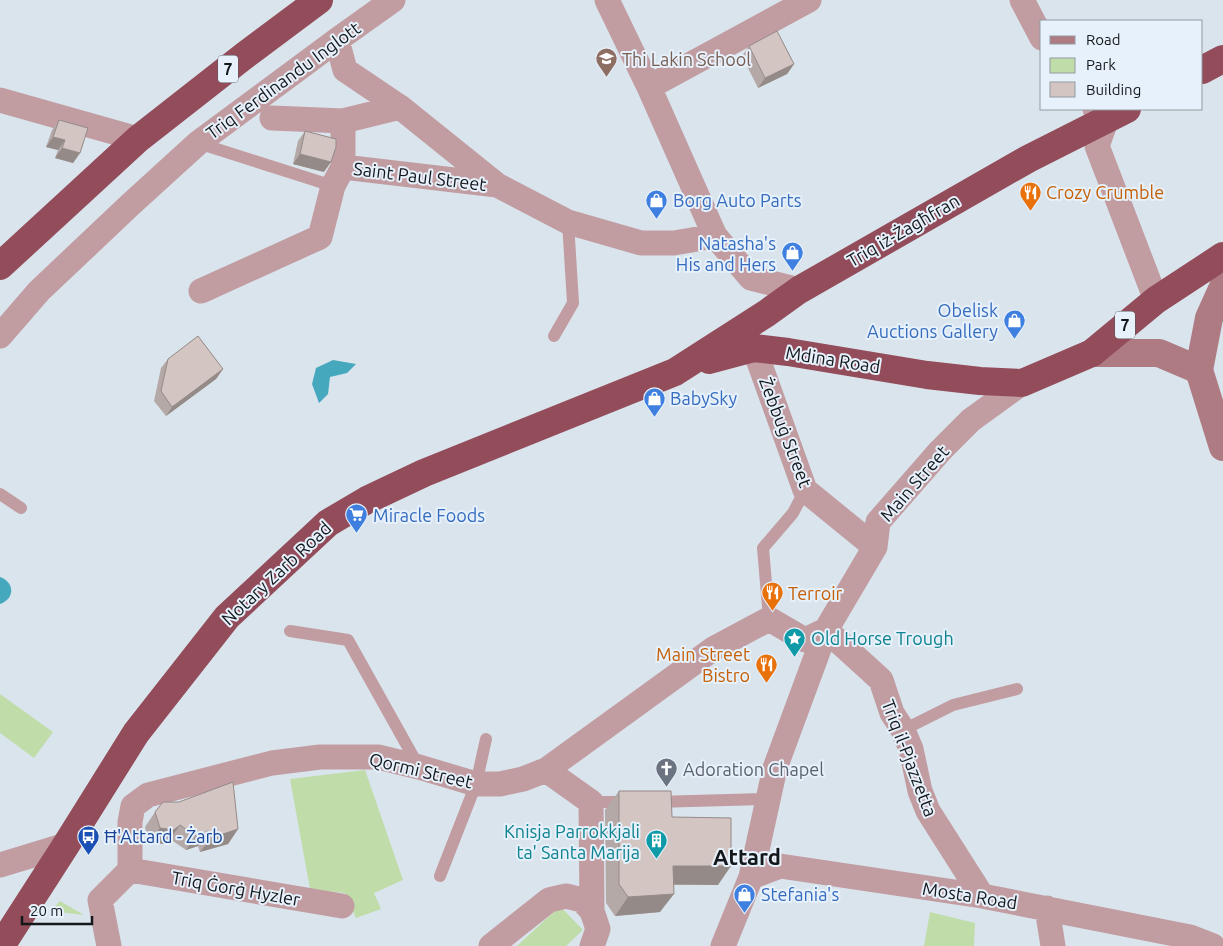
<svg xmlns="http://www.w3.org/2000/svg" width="1223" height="946" viewBox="0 0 1223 946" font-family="Ubuntu,sans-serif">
<rect width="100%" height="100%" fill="#dae4ed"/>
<path fill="#c0dda9" d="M0 694 53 732 34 758 0 733Z
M365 770 403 880 374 893 381 909 356 918 345 893 310 889 290 779Z
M60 901 84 915 50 911Z
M560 906 583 930 566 946H517Z
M930 912 975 923 974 946H924Z"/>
<path fill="#45a8bd" d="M333 360 356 364 347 373 330 377 328 394 319 403 312 384 316 368Z
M0 577C15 582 15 599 0 604Z"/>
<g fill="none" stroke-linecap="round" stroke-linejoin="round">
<path stroke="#c19da2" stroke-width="12" d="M198 143 333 186
M554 336 573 303 568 222
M0 494 21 508
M769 619 763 548 793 513 805 490
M290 631 348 640 419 767
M903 730 953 705 1017 689
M591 802H628
M655 802 768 799
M440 876 476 784 486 739"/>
<path stroke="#c19da2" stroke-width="25" d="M607 0 649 87 715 236 751 278 799 290
M1022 0 1042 38
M337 40 345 70 400 107 497 185 568 222 641 243H674L715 236
M649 87 809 0
M0 100 138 139
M1095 109 1107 118 1097 146 1156 300
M272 118 343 121 400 107
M343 167V121
M201 291 320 237 333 186 343 167 497 185
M0 336 39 291 131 204 198 143 337 40 393 0
M754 348 805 490 875 547
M826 630 881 680 892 713 903 730 911 749 920 791 928 811 982 896
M546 770 591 802 592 911
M0 865 66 845
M130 870 342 906
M751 877 780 866 982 896 1190 937 1213 946
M1047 908 1053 946
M109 946 100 900 130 870V822L133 806 148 795 272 763 320 757H378L419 767 476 784H500L523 779 546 770 713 649 769 619 805 640 826 630
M491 946 549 900 566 896 582 900 592 911 598 929 592 946
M723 946 751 877 775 768 826 630 875 547 878 522 940 451 971 420 1022 383"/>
<path stroke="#ae7b83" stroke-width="28" d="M1223 287 1209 318 1199 370 1223 447
M1092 353H1159L1199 370"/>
<path stroke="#924c5a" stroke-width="28" d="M1202 70 1223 59
M0 266 138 139 244 56 319 0
M709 360 754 348 788 352 927 375 980 381 1022 383 1092 353 1156 300 1223 256
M1 946 66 845 136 733 227 617 328 523 367 500 424 473 675 372 767 313 799 290 1028 159 1127 109"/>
</g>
<path fill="#b5a9a7" d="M749 46 794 64 787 74 758 88 742 56Z
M59 120 80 153 73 163 55 158 58 150 46 147 52 130Z
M305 131 324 172 293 164 298 141Z
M168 359 223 369 216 379 166 416 154 401 161 368Z
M619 791 672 817 718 885H673L660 912 615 916 606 903 605 810Z
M155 812 238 829 228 844 200 852 198 846 186 850 170 839 164 844 149 842 145 827Z"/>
<path fill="#948a88" d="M794 64 787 74 758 88 765 78Z
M53 137 65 140 58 150 46 147Z
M62 148 80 153 73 163 55 158Z
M300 154 331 162 324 172 293 164Z
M223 369 216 379 166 416 172 407Z
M180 825 170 839 164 844 149 842 160 828Z
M238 829 228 844 200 852 211 838Z
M208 831 198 846 186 850 196 836Z
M673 866H731L718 885 660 884Z
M674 894 660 912 615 916 628 897Z"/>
<path fill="#d3c5c2" stroke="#948a88" d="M777 31 794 64 765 78 749 46Z
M59 120 88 128 80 153 62 148 65 140 53 137Z
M305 131 336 139V147L331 162 300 154Z
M198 336 223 369 172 407 161 391 168 359Z
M233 782 238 829 211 838 208 831 196 836 180 825 174 830 160 828 155 812 163 802H179Z
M619 791H671L672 817 731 818V866H673L674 894 628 897 619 884Z"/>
<defs>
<symbol id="school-pin" viewBox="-11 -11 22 30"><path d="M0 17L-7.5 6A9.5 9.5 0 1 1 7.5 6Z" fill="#8d6e63" stroke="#e7f1fb"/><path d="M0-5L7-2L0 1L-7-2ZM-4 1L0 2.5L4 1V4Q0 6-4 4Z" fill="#fff"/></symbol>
<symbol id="restaurant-pin" viewBox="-11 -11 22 30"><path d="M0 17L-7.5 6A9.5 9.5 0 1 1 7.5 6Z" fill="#e8710a" stroke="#e7f1fb"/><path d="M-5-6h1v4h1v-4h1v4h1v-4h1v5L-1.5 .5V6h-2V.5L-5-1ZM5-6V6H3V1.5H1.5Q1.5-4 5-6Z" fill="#fff"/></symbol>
<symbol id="shop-pin" viewBox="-11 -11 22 30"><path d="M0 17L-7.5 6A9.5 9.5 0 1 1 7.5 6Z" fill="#3f7fe0" stroke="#e7f1fb"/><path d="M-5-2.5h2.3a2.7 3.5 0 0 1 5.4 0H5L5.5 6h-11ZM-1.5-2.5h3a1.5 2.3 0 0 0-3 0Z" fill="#fff"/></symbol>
<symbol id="supermarket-pin" viewBox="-11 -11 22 30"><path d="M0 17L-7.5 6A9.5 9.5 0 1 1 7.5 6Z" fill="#3f7fe0" stroke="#e7f1fb"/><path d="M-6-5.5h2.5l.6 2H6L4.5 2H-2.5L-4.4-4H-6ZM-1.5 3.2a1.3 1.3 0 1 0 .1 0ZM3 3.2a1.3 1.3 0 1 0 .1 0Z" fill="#fff"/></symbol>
<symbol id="sight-pin" viewBox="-11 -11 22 30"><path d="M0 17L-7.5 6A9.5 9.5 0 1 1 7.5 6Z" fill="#0f9aa8" stroke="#e7f1fb"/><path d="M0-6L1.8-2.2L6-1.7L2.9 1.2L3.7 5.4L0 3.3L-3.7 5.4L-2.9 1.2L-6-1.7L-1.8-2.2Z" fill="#fff"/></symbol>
<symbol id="church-pin" viewBox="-11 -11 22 30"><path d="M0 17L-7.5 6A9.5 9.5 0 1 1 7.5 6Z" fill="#6b7280" stroke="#e7f1fb"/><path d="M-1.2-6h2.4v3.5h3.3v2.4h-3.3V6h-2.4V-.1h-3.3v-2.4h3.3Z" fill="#fff"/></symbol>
<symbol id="bus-pin" viewBox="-11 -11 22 30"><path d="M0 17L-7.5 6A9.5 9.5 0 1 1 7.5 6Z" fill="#1a4fb4" stroke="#e7f1fb"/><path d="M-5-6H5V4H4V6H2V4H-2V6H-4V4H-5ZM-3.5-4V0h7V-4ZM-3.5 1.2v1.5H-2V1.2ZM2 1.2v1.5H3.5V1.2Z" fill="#fff"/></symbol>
<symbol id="building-pin" viewBox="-11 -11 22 30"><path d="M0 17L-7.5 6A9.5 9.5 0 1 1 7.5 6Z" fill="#0f9aa8" stroke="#e7f1fb"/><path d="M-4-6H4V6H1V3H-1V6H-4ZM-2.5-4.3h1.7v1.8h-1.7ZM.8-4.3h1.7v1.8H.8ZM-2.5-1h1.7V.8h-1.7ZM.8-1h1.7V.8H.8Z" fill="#fff"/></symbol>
</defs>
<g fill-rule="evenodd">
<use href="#school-pin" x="594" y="46" width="25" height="34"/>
<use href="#restaurant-pin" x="1018" y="180" width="25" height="34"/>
<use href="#shop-pin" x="644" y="188" width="25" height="34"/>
<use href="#shop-pin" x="780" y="240" width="25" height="34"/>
<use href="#shop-pin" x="1002" y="308" width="25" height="34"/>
<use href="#shop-pin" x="642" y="386" width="25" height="34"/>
<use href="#supermarket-pin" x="344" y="502" width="25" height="34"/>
<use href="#restaurant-pin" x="760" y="580" width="25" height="34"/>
<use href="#sight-pin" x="782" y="626" width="25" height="34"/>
<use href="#restaurant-pin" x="754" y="652" width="25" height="34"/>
<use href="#church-pin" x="654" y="756" width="25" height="34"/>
<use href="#bus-pin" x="76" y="824" width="25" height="34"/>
<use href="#building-pin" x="644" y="828" width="25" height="34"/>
<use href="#shop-pin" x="732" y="882" width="25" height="34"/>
</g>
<g text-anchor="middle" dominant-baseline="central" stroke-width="4" stroke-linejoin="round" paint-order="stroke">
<g fill="#e7f1fb" stroke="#54595e" stroke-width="1">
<rect x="218" y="55.5" width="20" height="27" rx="4"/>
<rect x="1115" y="311.5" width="20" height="27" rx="4"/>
</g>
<g font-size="16" font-weight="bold" fill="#15181b">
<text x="228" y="69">7</text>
<text x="1125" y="325">7</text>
</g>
<g font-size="18" fill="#785e54" stroke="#e7f1fb" text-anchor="start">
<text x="622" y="59">Thi Lakin School</text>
</g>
<g font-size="18" fill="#15181b" stroke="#e7f1fb">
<text transform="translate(283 80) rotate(-36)">Triq Ferdinandu Inglott</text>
<text transform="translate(420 176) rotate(7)">Saint Paul Street</text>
<text transform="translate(903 230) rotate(-30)">Triq iż-Żagħfran</text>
<text transform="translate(833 359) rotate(9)">Mdina Road</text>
<text transform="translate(786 432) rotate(69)">Żebbuġ Street</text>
<text transform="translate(914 483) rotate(-49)">Main Street</text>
<text transform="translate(276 573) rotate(-43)">Notary Zarb Road</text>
<text transform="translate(910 758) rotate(69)">Triq il-Pjazzetta</text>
<text transform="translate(421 770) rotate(13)">Qormi Street</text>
<text transform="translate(236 888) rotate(10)">Triq Ġorġ Hyzler</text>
<text transform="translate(970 895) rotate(9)">Mosta Road</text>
</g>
<g font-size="18" fill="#c56008" stroke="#e7f1fb" text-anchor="start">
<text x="1046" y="192">Crozy Crumble</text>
<text x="788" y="593">Terroir</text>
<text x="750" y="654" text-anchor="end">Main Street<tspan x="750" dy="21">Bistro</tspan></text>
</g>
<g font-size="18" fill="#366cbe" stroke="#e7f1fb" text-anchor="start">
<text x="673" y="200">Borg Auto Parts</text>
<text x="776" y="243" text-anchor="end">Natasha's<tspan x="776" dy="21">His and Hers</tspan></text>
<text x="998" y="310" text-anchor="end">Obelisk<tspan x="998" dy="21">Auctions Gallery</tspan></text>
<text x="670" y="398">BabySky</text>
<text x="373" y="515">Miracle Foods</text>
<text x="761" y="894">Stefania's</text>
</g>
<g font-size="18" fill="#0d838f" stroke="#e7f1fb" text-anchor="start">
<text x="811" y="638">Old Horse Trough</text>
<text x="640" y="831" text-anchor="end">Knisja Parrokkjali<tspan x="640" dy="21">ta' Santa Marija</tspan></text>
</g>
<g font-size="18" fill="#5b616d" stroke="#e7f1fb" text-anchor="start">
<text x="683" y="769">Adoration Chapel</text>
</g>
<g font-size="18" fill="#164399" stroke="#e7f1fb" text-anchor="start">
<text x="104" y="836">Ħ'Attard - Żarb</text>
</g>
<g font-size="22" font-weight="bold" fill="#15181b" stroke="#e7f1fb">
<text x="747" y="856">Attard</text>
</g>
</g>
<rect x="1040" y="20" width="162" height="90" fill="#e7f1fb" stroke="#939aa1"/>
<rect x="1050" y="36" width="25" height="8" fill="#ae7b83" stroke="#939aa1"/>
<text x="1086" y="45" font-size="15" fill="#15181b">Road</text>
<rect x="1050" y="58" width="25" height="15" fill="#c0dda9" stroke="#939aa1"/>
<text x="1086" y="70" font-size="15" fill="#15181b">Park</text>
<rect x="1050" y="82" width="25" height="15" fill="#d3c5c2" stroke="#939aa1"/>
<text x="1086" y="95" font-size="15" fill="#15181b">Building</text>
<path d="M22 916v8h70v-8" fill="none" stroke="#15181b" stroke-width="2.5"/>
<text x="30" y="916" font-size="15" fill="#15181b" stroke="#e7f1fb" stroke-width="4" paint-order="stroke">20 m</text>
</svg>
